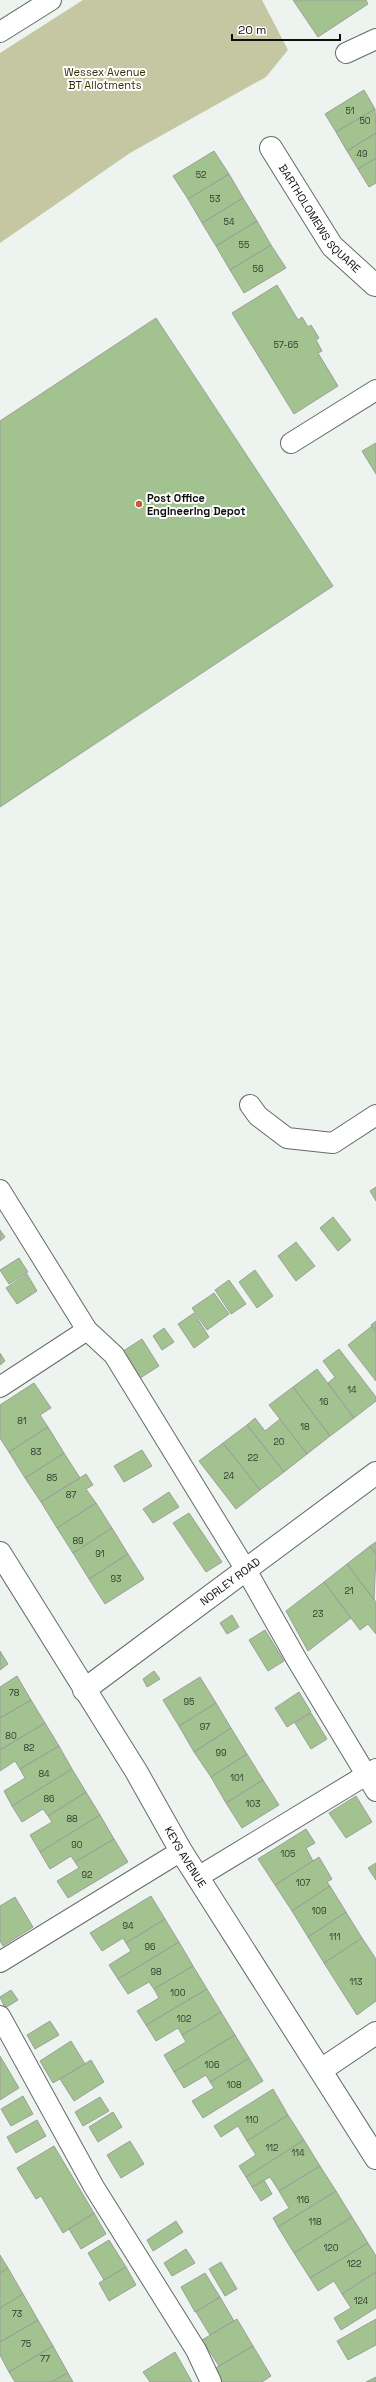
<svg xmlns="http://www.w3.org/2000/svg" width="376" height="2382" viewBox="0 0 376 2382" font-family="'Space Grotesk',sans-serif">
<rect width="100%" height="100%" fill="#edf4ef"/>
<path fill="#c4c7a1" d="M83 0H262L288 50 266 77 130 153 0 243V53Z"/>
<path fill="#a2c28f" stroke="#9ca09a" d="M293 0H366L368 4 318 37Z
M364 90 375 109 336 132 325 114Z
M375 109 376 133 347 151 336 132Z
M376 133V158L358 169 347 151Z
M214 151 229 174 188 199 173 176Z
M376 158V183L369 187 358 169Z
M229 174 243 198 202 223 188 199Z
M243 198 257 221 216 246 202 223Z
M257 221 271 245 230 270 216 246Z
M271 245 286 268 244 293 230 270Z
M277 285 298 320 302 317 308 327 311 325 319 338 316 340 322 351 318 353 338 386 294 414 232 313Z
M156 318 333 586 0 807V421Z
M376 443V474L362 451Z
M376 1187V1201L370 1191Z
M333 1217 351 1240 338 1251 320 1228Z
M0 1230 5 1237 0 1241Z
M296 1242 315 1266 296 1281 278 1256Z
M19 1258 28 1272 9 1284 0 1270Z
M255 1270 273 1296 257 1308 239 1282Z
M27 1274 37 1291 17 1304 6 1288Z
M229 1280 246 1304 231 1314 215 1290Z
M214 1293 229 1314 207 1330 192 1308Z
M194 1313 209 1337 194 1348 178 1324Z
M376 1321V1332L371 1325Z
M372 1326 376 1332V1381L348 1345Z
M164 1328 174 1342 162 1350 153 1336Z
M142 1339 159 1366 137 1380 120 1353Z
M339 1349 376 1397V1401L354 1418 328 1383 335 1377 323 1361Z
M0 1353 5 1361 0 1365Z
M317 1369 354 1418 330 1436 293 1387Z
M34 1383 51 1408 40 1415 48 1427 9 1452 0 1438V1405Z
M293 1387 330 1436 307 1454 269 1405Z
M255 1418 265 1431 280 1419 307 1454 284 1472 247 1425Z
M247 1425 284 1472 260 1490 223 1443Z
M48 1427 64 1453 25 1478 9 1452Z
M223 1443 260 1490 236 1509 199 1461Z
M142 1450 152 1466 124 1482 114 1466Z
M64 1453 80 1478 41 1502 25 1478Z
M86 1474 93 1485 86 1489 96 1503 57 1528 41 1502Z
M169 1492 179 1507 153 1523 143 1509Z
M96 1503 112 1528 73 1553 57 1528Z
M189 1513 222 1562 206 1572 173 1523Z
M112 1528 128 1554 89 1579 73 1553Z
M376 1542V1554L370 1546Z
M370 1546 376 1554 374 1600 347 1564Z
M128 1554 144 1579 105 1604 89 1579Z
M347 1564 376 1602V1634L368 1624 360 1630 324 1582Z
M324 1582 351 1618 308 1651 286 1611Z
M232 1615 239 1627 227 1634 220 1623Z
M265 1630 284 1661 268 1671 249 1640Z
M0 1651 8 1664 0 1670Z
M154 1671 160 1679 147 1687 143 1679Z
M17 1676 31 1700 0 1718V1687Z
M200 1677 216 1703 179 1726 163 1700Z
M299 1692 311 1712 287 1727 275 1708Z
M31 1700 45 1723 0 1750V1718Z
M216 1703 231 1728 194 1752 179 1726Z
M311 1713 327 1739 311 1749 295 1723Z
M45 1723 59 1746 20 1769 15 1761 0 1771V1750Z
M231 1728 247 1754 211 1777 194 1752Z
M59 1746 72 1769 12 1806 4 1791 25 1778 20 1769Z
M247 1754 263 1780 226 1803 211 1777Z
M72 1769 86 1792 48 1816 43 1809 22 1822 12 1806Z
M263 1780 279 1805 242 1828 226 1803Z
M86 1792 100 1815 40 1852 30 1835 52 1822 48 1816Z
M356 1796 372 1822 346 1838 329 1813Z
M100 1815 114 1839 75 1862 71 1856 50 1869 40 1852Z
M306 1829 315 1843 306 1848 313 1861 275 1885 258 1859Z
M114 1839 128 1862 68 1898 57 1881 79 1868 75 1862Z
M319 1857 332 1879 327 1882 330 1886 292 1911 275 1885Z
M376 1863V1880L368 1868Z
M330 1886 346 1912 308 1937 292 1911Z
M151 1896 165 1919 126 1943 123 1938 102 1951 90 1933Z
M15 1897 33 1927 3 1946 0 1941V1906Z
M346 1912 362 1938 324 1963 308 1937Z
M165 1919 179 1942 118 1979 109 1965 131 1951 126 1943Z
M362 1938 376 1959V2001L357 2015 324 1963Z
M179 1942 193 1966 154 1989 149 1982 128 1994 118 1979Z
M193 1966 207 1989 146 2025 137 2011 159 1998 154 1989Z
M207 1989 221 2012 182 2035 178 2028 156 2041 146 2025Z
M11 1990 18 2000 5 2008 0 1997Z
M221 2012 235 2035 174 2072 164 2055 186 2042 182 2035Z
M50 2021 59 2035 35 2049 27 2035Z
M235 2035 249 2058 210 2082 206 2075 184 2088 174 2072Z
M71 2041 85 2064 53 2083 40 2061Z
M0 2056 19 2088 0 2100Z
M249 2058 263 2081 203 2118 192 2101 214 2088 210 2082Z
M91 2060 104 2082 74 2101 60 2079Z
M273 2089 288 2115 247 2141 238 2126 221 2137 214 2126Z
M23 2096 33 2114 11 2126 1 2109Z
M100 2097 109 2111 83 2126 75 2112Z
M113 2112 122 2127 98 2142 89 2127Z
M288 2115 304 2140 246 2177 239 2166 256 2155 247 2141Z
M37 2120 46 2136 16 2153 7 2137Z
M304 2140 320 2166 279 2191 270 2177 252 2187 246 2177Z
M130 2141 144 2164 121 2178 107 2155Z
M54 2146 94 2213 63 2233 41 2196 36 2199 17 2168Z
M320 2166 336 2191 278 2227 273 2218 289 2208 279 2191Z
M264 2180 272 2194 261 2201 252 2187Z
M336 2191 352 2217 294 2253 278 2227Z
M94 2213 106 2234 81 2249 69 2229Z
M352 2217 368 2243 310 2278 294 2253Z
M176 2221 183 2232 153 2251 147 2240Z
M109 2240 126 2267 104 2280 88 2253Z
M368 2243 376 2256V2272L342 2294 334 2281 318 2291 310 2278Z
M186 2249 195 2263 172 2276 164 2263Z
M0 2255 8 2268 0 2273Z
M221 2262 237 2289 225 2296 209 2269Z
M126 2267 136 2285 109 2301 99 2283Z
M8 2268 23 2294 0 2308V2273Z
M376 2272V2308L341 2330 334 2318 351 2308 342 2294Z
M205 2273 220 2297 195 2312 181 2287Z
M23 2294 38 2320 0 2342V2308Z
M220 2297 234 2321 210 2335 196 2312Z
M237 2319 253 2346 219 2366 202 2340Z
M376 2319V2345L348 2360 337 2341Z
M38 2320 53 2346 9 2372 0 2355V2342Z
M53 2346 68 2373 51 2382H15L9 2372Z
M253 2346 271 2376 262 2382H222L214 2369Z
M175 2352 192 2382H150L143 2372Z
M68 2373 73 2382H51Z
M376 2377V2382H366Z"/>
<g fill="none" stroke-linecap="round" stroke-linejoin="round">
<defs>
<path id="lane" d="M0 32 51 0
M346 53 376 39
M291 443 376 390
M250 1105 258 1116 287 1138 333 1143 376 1115
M0 1190 87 1330 0 1387
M87 1330 114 1355 246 1570 297 1660 376 1791
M198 1877 376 1769
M0 1962 181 1851
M0 2016 94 2187 196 2350 211 2382"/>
<g id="street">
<path id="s1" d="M271 148 332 246 375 285"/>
<path id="s2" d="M0 1553 136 1771 181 1851 376 2158"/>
<path id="s3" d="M84 1690 376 1473"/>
<path d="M321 2070 376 2033"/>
</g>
</defs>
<use href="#lane" stroke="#656b67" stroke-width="22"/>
<use href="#street" stroke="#656b67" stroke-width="24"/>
<use href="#lane" stroke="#fff" stroke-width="20"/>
<use href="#street" stroke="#fff" stroke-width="22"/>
</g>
<circle fill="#c45d2f" stroke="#fff" stroke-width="1.5" cx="139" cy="504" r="4"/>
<g text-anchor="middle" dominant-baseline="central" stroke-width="4" stroke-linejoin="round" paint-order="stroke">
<g font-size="9" fill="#323c2e">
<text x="350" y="111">51</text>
<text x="365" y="121">50</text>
<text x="362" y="154">49</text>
<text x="201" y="175">52</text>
<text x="215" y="199">53</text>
<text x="229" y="222">54</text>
<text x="244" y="245">55</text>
<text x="258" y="269">56</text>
<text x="286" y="345">57-65</text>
<text x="352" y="1390">14</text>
<text x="324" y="1402">16</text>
<text x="22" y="1421">81</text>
<text x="305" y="1427">18</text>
<text x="279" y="1442">20</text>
<text x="36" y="1452">83</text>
<text x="253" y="1458">22</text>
<text x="229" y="1476">24</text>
<text x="52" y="1478">85</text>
<text x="71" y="1495">87</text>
<text x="78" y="1541">89</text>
<text x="100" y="1554">91</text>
<text x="116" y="1579">93</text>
<text x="349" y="1591">21</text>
<text x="318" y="1614">23</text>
<text x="14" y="1693">78</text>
<text x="189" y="1702">95</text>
<text x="205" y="1727">97</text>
<text x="11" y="1736">80</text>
<text x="29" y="1748">82</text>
<text x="221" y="1753">99</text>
<text x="44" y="1774">84</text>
<text x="237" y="1778">101</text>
<text x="49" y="1799">86</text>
<text x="253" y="1804">103</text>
<text x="72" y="1819">88</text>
<text x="77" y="1845">90</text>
<text x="288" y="1854">105</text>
<text x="87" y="1875">92</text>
<text x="303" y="1883">107</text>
<text x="319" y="1911">109</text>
<text x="128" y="1926">94</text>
<text x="335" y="1937">111</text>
<text x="150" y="1947">96</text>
<text x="156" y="1972">98</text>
<text x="356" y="1982">113</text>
<text x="178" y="1993">100</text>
<text x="184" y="2019">102</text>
<text x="212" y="2065">106</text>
<text x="234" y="2085">108</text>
<text x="252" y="2120">110</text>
<text x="272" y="2148">112</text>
<text x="298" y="2153">114</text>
<text x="303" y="2200">116</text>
<text x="315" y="2222">118</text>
<text x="331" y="2248">120</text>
<text x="354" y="2264">122</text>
<text x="361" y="2301">124</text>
<text x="17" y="2314">73</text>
<text x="26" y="2344">75</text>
<text x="45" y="2359">77</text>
</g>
<g font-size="11" fill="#313203" stroke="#fff">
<text x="105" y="72">Wessex Avenue<tspan x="105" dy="13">BT Allotments</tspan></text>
</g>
<g font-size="11" fill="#0d0f0d" stroke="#fff">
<text stroke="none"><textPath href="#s1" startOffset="86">BARTHOLOMEWS SQUARE</textPath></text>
<text stroke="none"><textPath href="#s3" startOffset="182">NORLEY ROAD</textPath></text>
<text stroke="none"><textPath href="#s2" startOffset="356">KEYS AVENUE</textPath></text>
</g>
<g font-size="11" font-weight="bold" fill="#0d0f0d" stroke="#fff" text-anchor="start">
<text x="147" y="498">Post Office<tspan x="147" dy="13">Engineering Depot</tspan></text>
</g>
</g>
<path d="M232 34v6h108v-6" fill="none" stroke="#0d0f0d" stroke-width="2"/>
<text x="238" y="34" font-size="12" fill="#0d0f0d" stroke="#ffffff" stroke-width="3" paint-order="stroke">20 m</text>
</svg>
